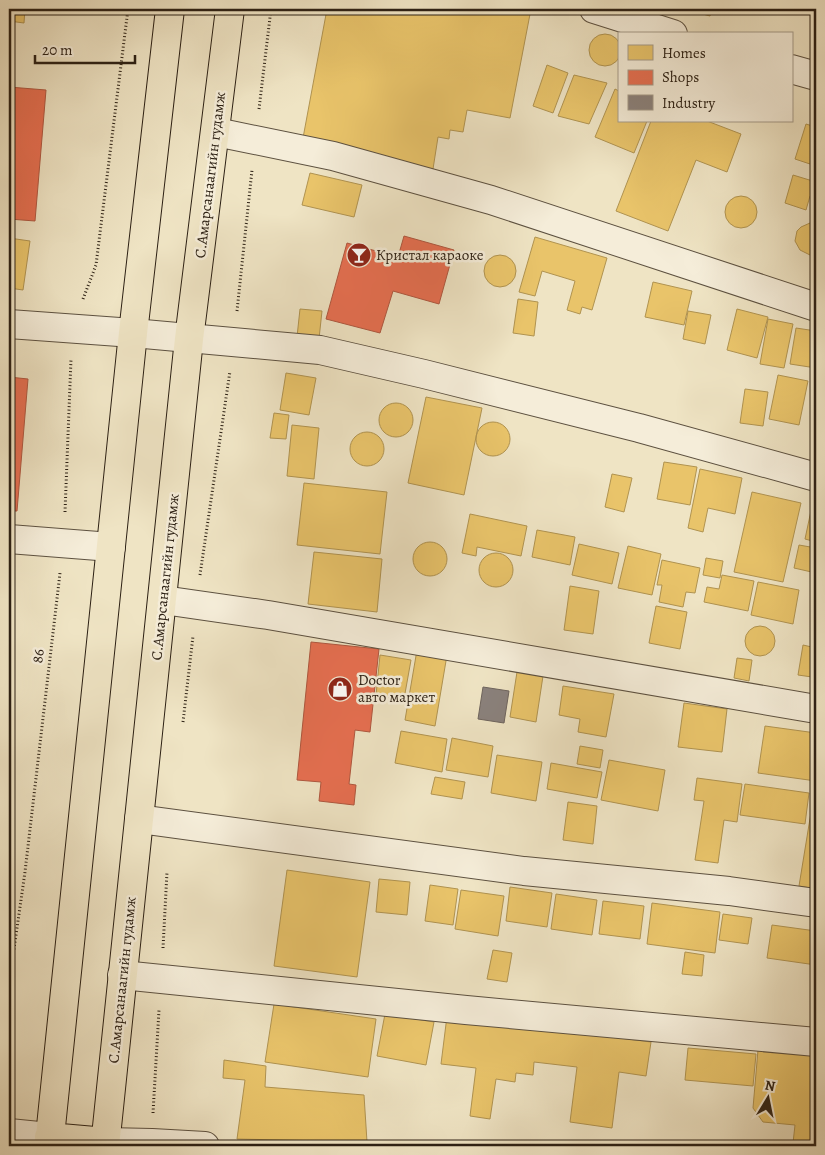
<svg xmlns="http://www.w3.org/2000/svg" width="825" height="1155" viewBox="0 0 825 1155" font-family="Alegreya,serif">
<rect width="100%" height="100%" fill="#efe4c4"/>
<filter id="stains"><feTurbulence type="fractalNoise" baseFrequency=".004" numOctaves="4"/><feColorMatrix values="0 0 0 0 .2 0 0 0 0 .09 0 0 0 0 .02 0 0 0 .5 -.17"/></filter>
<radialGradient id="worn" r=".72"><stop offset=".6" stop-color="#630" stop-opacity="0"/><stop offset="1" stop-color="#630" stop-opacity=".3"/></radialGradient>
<path fill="#e9c46a" stroke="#b09350" d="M9 9H25L24 23 9 21Z
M327 9H531L510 118 467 110 463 132 450 130 449 139 438 137 433 169 335 151 303 138Z
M684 9H712L710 16Z
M589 50a16 16 0 1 1 32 0a16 16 0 1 1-32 0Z
M547 65 568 73 553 113 533 106Z
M574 75 607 83 589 124 558 116Z
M615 89 619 91V121H647L634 153 595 137Z
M651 121H707L741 134 727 172 696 160 668 231 616 211Z
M806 124 816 127V166L795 159Z
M310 173 362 185 354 217 302 205Z
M793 175 816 182V198L810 196 806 210 785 203Z
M725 212a16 16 0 1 1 32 0a16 16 0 1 1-32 0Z
M810 223H816L815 255H810L800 250 795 241 797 231 801 227Z
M535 237 607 258 592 310 582 307 580 314 567 310 575 281 542 271 535 296 519 292Z
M9 238 30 241 23 290 9 288Z
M484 271a16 16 0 1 1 32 0a16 16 0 1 1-32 0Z
M653 282 692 291 684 325 645 317Z
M518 299 538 302 534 336 513 333Z
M300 309 322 311 318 348 296 346Z
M737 309 768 317 757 358 727 350Z
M688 311 711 315 705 344 683 339Z
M768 319 793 324 784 368 760 364Z
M796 328 816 331V368L790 364Z
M286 373 316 378 309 415 280 410Z
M778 375 808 381 799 425 769 419Z
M745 389 768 392 763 426 740 423Z
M426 397 482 408 464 495 408 483Z
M379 420a17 17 0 1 1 34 0a17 17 0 1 1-34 0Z
M274 413 289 415 286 439 270 438Z
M476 439a17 17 0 1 1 34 0a17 17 0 1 1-34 0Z
M292 425 319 428 314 479 287 476Z
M350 449a17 17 0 1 1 34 0a17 17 0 1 1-34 0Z
M664 462 697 467 690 505 657 499Z
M700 469 742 478 735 514 708 508 703 532 688 528Z
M612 474 632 478 624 512 605 507Z
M304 483 387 492 380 554 297 545Z
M752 492 801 503 783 582 734 572Z
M812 506H816V542L805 539Z
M470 514 527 526 521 556 477 547 476 556 462 553Z
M537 530 575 537 570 565 532 557Z
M413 559a17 17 0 1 1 34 0a17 17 0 1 1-34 0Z
M579 544 619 553 612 584 572 575Z
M799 545 816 548V573L794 568Z
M628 546 661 554 652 595 618 588Z
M314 552 382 559 377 612 308 604Z
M479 570a17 17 0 1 1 34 0a17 17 0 1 1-34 0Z
M706 558 723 561 720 578 703 575Z
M662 560 700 568 695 593 686 592 683 607 659 602 662 585H657Z
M722 575 754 581 748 611 704 602 707 587 719 589Z
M758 582 799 590 793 624 751 615Z
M570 586 599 591 593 634 564 630Z
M656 606 687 612 680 649 649 643Z
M745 641a15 15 0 1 1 30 0a15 15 0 1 1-30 0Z
M803 645 816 648 812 677 798 675Z
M417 650 447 655 435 726 405 720Z
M380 655 411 660 404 699 376 695Z
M737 658 752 660 749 681 734 678Z
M517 672 543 676 536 722 510 717Z
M563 686 614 694 606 737 578 732 580 719 559 715Z
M684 703 727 709 722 752 678 747Z
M765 726 816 733V781L758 773Z
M401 731 447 739 442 772 395 763Z
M452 738 493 746 488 777 446 770Z
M580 746 603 750 600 768 577 764Z
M497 755 542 762 536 801 491 793Z
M609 760 665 770 658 811 601 800Z
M551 763 602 772 597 798 547 789Z
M435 777 465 782 462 799 431 794Z
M697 778 742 784 737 822 724 820 718 863 695 860 704 801 694 800Z
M745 784 809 793 805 824 740 815Z
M814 794 816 795V889L799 886Z
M568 802 597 806 593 844 563 840Z
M287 870 370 882 357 977 274 966Z
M379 879 410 882 407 915 376 912Z
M430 885 458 889 453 925 425 921Z
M510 887 552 893 547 927 506 921Z
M461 890 504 896 498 936 455 929Z
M556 894 597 900 592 935 551 929Z
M603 901 644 906 640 939 599 934Z
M652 903 720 912 715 953 647 944Z
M723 914 752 918 748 944 719 940Z
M772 925 816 931V965L767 958Z
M493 950 512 953 507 982 487 979Z
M685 952 704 955 702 976 682 974Z
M274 1004 376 1019 368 1077 265 1062Z
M385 1014 434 1022 426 1065 377 1056Z
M447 1016 651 1042 646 1076 619 1072 612 1128 570 1122 577 1067 534 1062 533 1075 516 1073 515 1082 496 1079 490 1119 470 1116 476 1068 441 1064Z
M688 1048 756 1054 753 1086 685 1080Z
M758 1050 816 1055V1145L793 1143 795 1125 763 1122 753 1108Z
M224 1060 266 1066 265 1087 364 1095 367 1142 237 1139 245 1080 223 1078Z"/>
<path fill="#e76f51" stroke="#af573f" d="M9 87 46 90 35 221 9 219Z
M404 236 454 250 439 304 393 291 380 333 326 319 347 243 398 257Z
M9 377 28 379 17 511H9Z
M311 642 379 649 370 732 355 730 349 784 356 785 354 805 319 801 321 782 297 780Z"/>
<path fill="#8a817c" stroke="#6e645d" d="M483 687 509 691 504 723 478 719Z"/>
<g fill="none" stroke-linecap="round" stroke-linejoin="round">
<defs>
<path id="minor" d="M594 9 673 34
M791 69 816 76
M216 132 333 156 491 200 816 307
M9 324 133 333 320 350 424 374 639 428 816 477
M9 539 111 547
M163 600 268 615 816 709
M139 819 524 871 729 891 816 903
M122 975 466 1010 816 1042
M9 1133 49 1137
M106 1142 152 1143 205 1146"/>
<path id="major" d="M49 1137 106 1142
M49 1146 133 333 170 9
M105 1146 189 339 230 9"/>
</defs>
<use href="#minor" stroke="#5d5140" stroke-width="30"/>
<use href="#major" stroke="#2c2014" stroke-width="30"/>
<path stroke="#2c2014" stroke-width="3" stroke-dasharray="1 2.5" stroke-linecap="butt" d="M259 109 271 9
M83 299 96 265 128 9
M237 311 252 170
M65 512 71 359
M200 575 230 371
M183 722 193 636
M163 948 167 872
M9 984 25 872 60 573
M153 1113 159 1010"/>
<use href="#minor" stroke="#f5edd9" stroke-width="28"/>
<use href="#major" stroke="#efe4c4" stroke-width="28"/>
</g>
<defs>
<symbol id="bar-disc" viewBox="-11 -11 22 22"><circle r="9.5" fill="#8f2418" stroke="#f5edd9"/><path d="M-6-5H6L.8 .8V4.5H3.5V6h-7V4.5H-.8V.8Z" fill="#fff"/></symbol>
<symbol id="shop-disc" viewBox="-11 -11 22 22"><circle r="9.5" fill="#8f2418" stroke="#f5edd9"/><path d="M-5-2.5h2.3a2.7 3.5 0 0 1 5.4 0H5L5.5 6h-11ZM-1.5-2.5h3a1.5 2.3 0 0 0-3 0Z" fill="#fff"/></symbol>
</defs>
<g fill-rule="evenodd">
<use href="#bar-disc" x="345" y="241" width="28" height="28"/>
<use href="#shop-disc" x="326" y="675" width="28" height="28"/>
</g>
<g text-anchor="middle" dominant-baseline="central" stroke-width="5" stroke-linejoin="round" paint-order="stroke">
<g font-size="15" fill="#2c2014" stroke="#f5edd9">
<text transform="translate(210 175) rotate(-83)">С.Амарсанаагийн гудамж</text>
<text transform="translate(165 577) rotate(-84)">С.Амарсанаагийн гудамж</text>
<text transform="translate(38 656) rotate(-83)">86</text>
<text transform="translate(122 980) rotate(-84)">С.Амарсанаагийн гудамж</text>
</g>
<g font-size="15" fill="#2c2014" stroke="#f5edd9" text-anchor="start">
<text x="376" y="255">Кристал караоке</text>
<text x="358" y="680">Doctor<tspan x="358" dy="17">авто маркет</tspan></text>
</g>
</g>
<rect width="825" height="1155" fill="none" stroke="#efe4c4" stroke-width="30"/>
<rect x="10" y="10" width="805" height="1135" fill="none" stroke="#2c2014" stroke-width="2.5"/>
<rect x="15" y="15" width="795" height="1125" fill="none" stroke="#2c2014"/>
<rect x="618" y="32" width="175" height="90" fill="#f5edd9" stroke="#a59b8a"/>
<rect x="628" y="45" width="25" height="15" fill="#e9c46a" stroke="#a59b8a"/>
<text x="662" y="58" font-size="15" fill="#2c2014">Homes</text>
<rect x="628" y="70" width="25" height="15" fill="#e76f51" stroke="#a59b8a"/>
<text x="662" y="82" font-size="15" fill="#2c2014">Shops</text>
<rect x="628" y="95" width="25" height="15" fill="#8a817c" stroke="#a59b8a"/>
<text x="662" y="108" font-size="15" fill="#2c2014">Industry</text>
<g transform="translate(768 1098) rotate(10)" stroke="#f5edd9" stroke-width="4" paint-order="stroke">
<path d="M0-4L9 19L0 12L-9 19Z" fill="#2c2014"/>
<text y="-8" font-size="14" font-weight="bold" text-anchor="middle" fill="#2c2014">N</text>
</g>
<path d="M35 55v8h100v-8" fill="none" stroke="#2c2014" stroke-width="2.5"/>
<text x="42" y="55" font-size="15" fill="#2c2014" stroke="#f5edd9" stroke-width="4" paint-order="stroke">20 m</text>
<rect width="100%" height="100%" filter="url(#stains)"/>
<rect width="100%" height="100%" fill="url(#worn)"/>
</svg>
